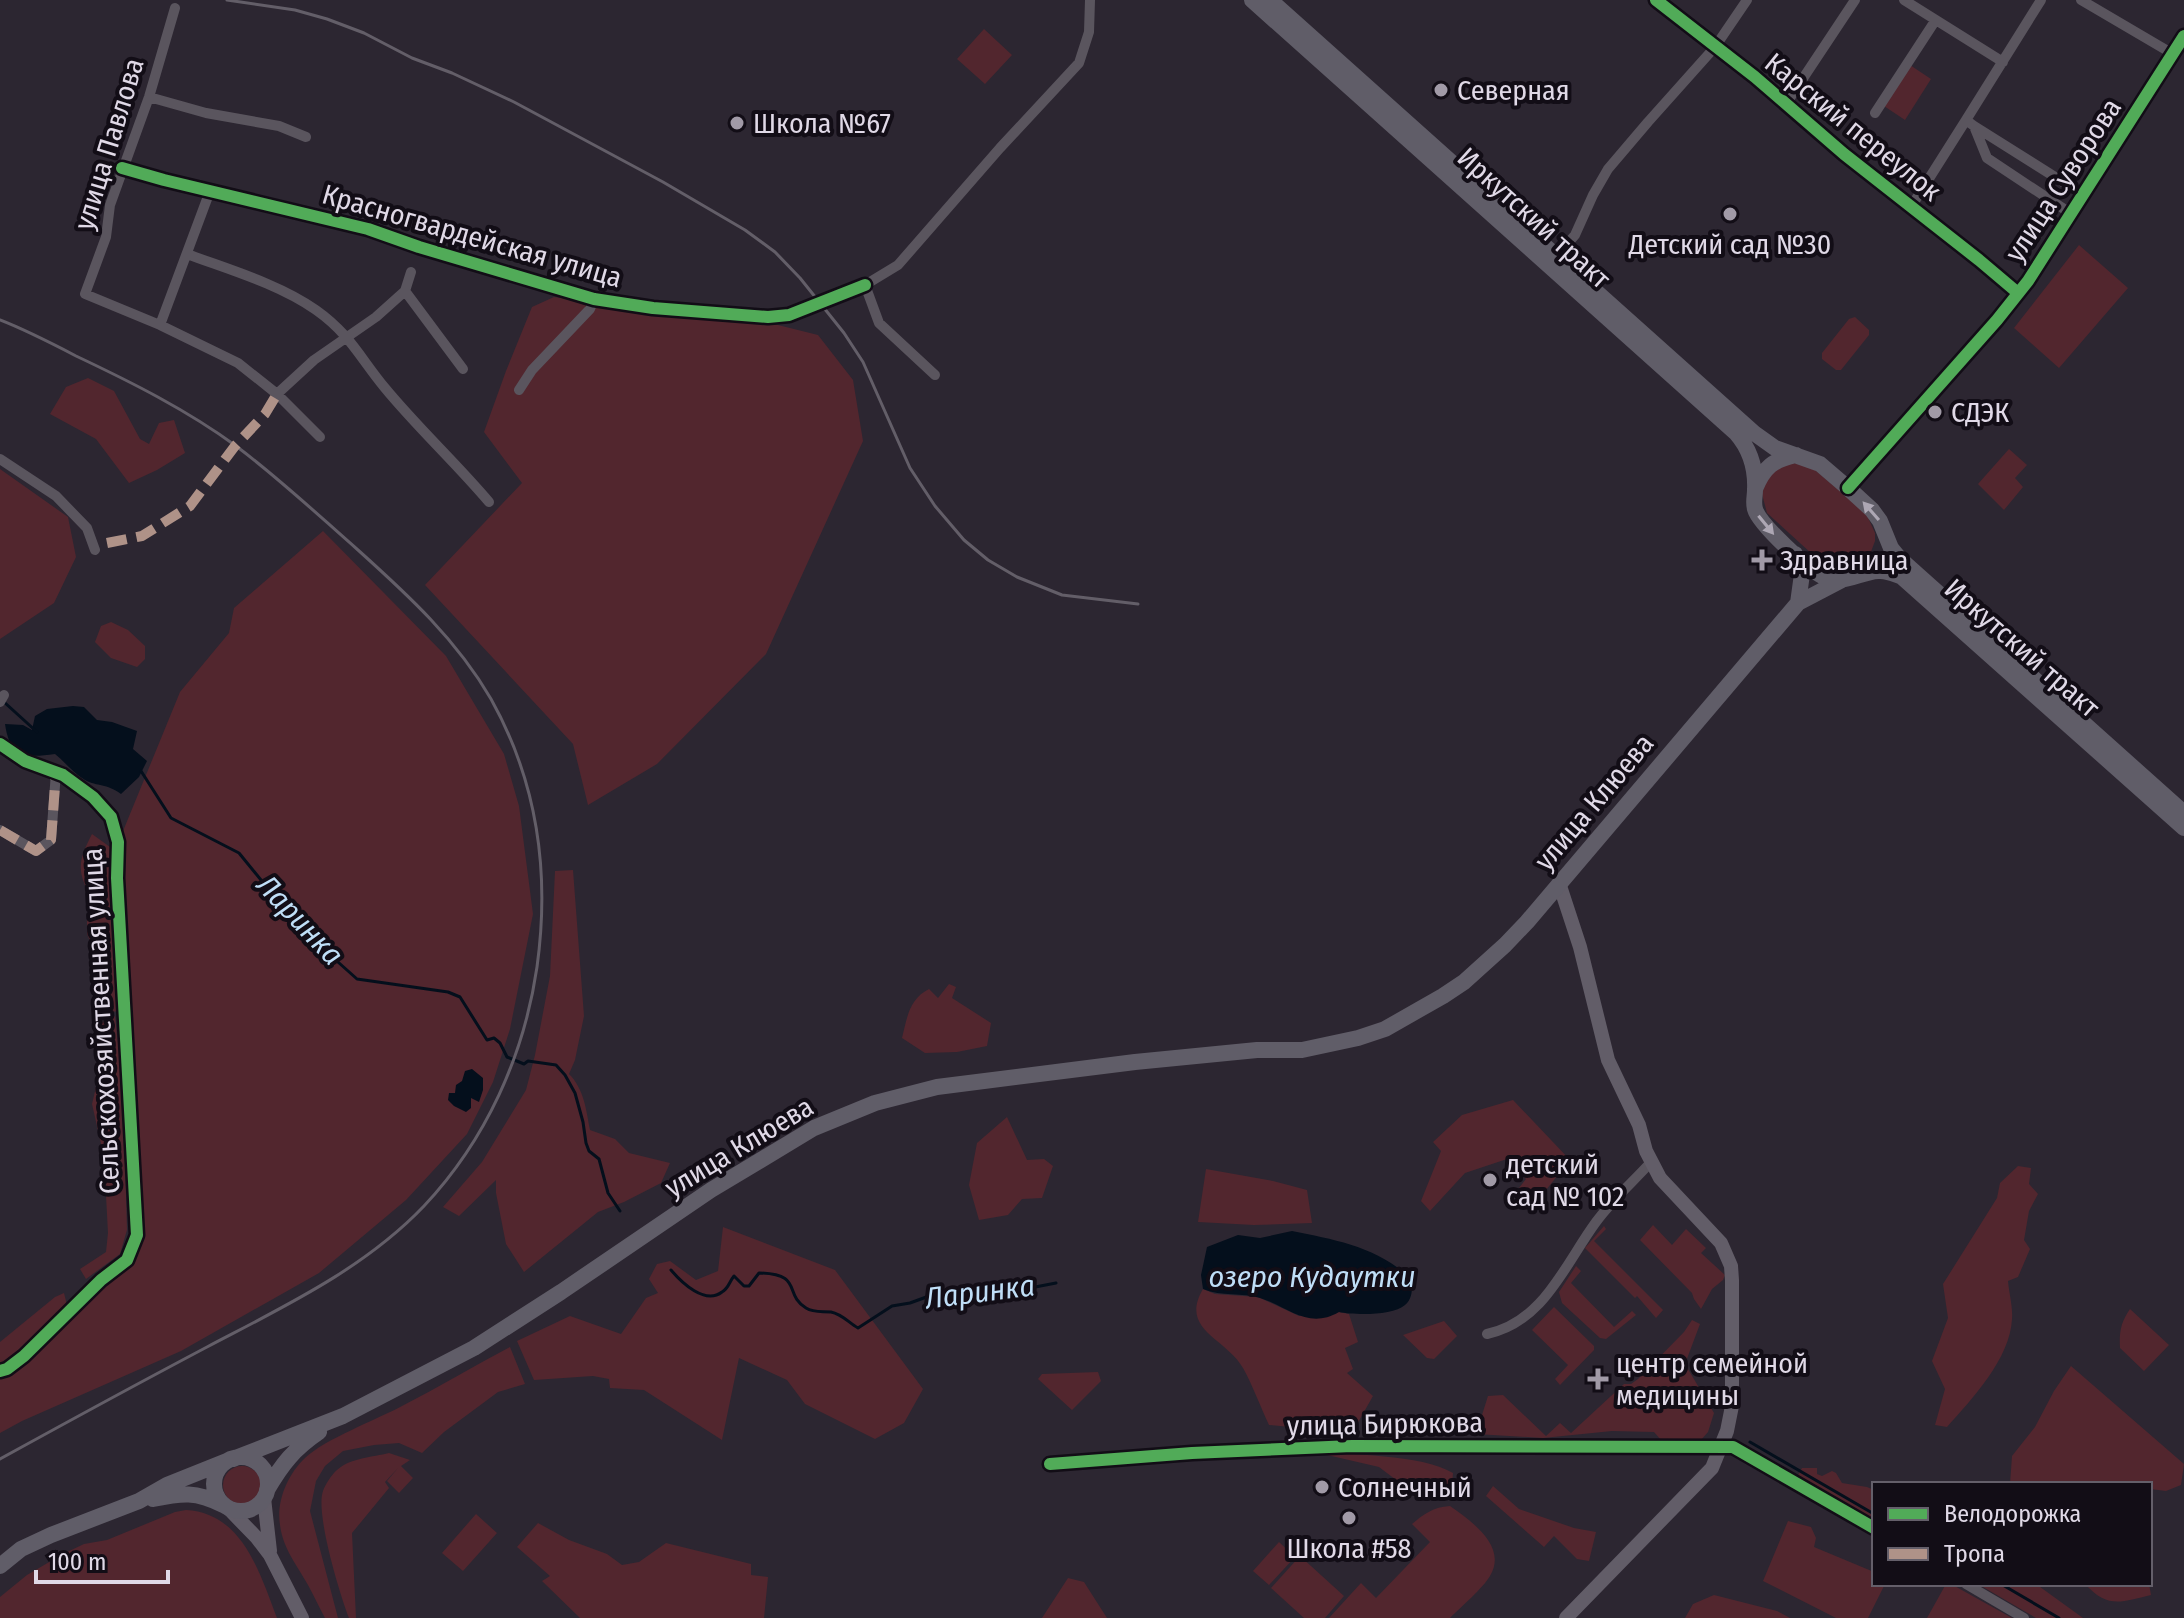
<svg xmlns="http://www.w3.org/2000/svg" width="2184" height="1618" viewBox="0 0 2184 1618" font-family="'Fira Sans Condensed',sans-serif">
<rect width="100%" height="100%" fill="#2c2631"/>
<path fill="#52262e" d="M984 29 1012 55 985 84 957 59Z
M1910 65 1931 79 1905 120 1884 106Z
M2079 245 2128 288 2059 368 2014 328Z
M554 297 778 325 818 335 853 380 863 441 766 654 657 764 588 805 573 744 425 585 522 483 484 432 506 371 532 307Z
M1855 317 1869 330V335L1841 370H1836L1822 359V353L1849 319Z
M88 378 114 391 140 439 149 444 159 423 174 420 185 453 157 470 129 483 96 439 50 414 66 387Z
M2009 449 2027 465 2015 478 2023 487 2004 510 1978 484Z
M1797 463 1815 470 1866 513 1875 533V541L1869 557 1857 566 1839 569 1823 564 1767 513 1762 494 1766 478 1784 464Z
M0 469 68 517 76 557 54 603 0 639Z
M323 531 446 656 504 754 519 806 533 914 510 1029 493 1082 467 1134 406 1200 319 1273 181 1351 22 1421 0 1433V1377L11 1373 100 1287 130 1267 141 1241 121 836 180 692 229 633 234 608Z
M111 622 128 630 145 646V659L137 667 111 658 95 642 101 626Z
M92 834 110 847 113 860 120 1011 101 1013 95 952 87 934V918L92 900C77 871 77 863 92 834Z
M573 870 584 1016 575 1060 569 1074C584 1089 586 1109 590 1130L615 1139 629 1153 670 1163 661 1183 624 1202 598 1212 524 1272 506 1244 496 1193V1180L459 1216 443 1207 482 1162 526 1090 535 1055 550 976 555 871Z
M949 984 956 987 952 998 991 1023 987 1046 957 1052 925 1053 902 1038C907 1018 909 999 929 989L938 998Z
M115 1016 123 1090 127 1230 120 1254 86 1279 80 1269 106 1252 108 1233 104 1157 92 1104 102 1062 99 1024Z
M1513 1100 1570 1160 1530 1210 1515 1193 1526 1179 1507 1159 1465 1173 1430 1211 1421 1201 1441 1151 1433 1142 1462 1115Z
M1007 1117 1027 1160 1044 1159 1053 1166 1042 1198 1022 1199 1008 1215 979 1220 969 1185 977 1143Z
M2018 1166 2031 1168 2029 1184 2038 1194 2029 1211 2024 1240 2030 1249 2018 1277 2008 1281C2009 1293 2013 1307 2012 1319 2010 1359 1972 1399 1947 1427L1935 1425 1945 1389 1932 1361 1948 1318 1943 1284 1997 1198 2000 1183Z
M1206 1169 1273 1181 1307 1190 1312 1223 1254 1225 1198 1222Z
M1653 1225 1672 1245 1686 1229 1706 1248 1701 1253 1725 1275 1723 1280 1712 1289 1701 1309 1694 1299 1692 1293 1640 1240Z
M1604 1226 1606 1229 1594 1241 1663 1310 1656 1318 1637 1296 1635 1298 1585 1248Z
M723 1227 835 1270 923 1389 904 1423 875 1439 805 1404 787 1380 739 1358 722 1440 644 1390 610 1388 609 1379 593 1376 534 1380 517 1341 570 1316 621 1334 646 1298 658 1293 649 1279 657 1264 670 1261 696 1280 718 1271Z
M1576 1266 1581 1271 1571 1283 1614 1327 1632 1311 1636 1315 1606 1339 1600 1338 1562 1303 1559 1292Z
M1203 1289 1215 1294 1258 1297 1299 1316 1339 1312 1349 1314 1358 1342 1345 1348 1353 1369 1347 1373 1373 1396 1352 1433 1269 1425C1260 1406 1253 1386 1243 1368 1226 1338 1179 1330 1203 1289Z
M64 1293 67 1305 5 1362 0 1363V1342L55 1297Z
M1554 1307 1594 1346V1350L1560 1385 1555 1379 1568 1365 1532 1330Z
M2130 1309 2169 1345 2144 1371 2120 1348C2119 1332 2121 1322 2130 1309Z
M1692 1320 1700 1324 1685 1364 1714 1413 1708 1432 1701 1440H1661L1654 1432 1612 1431 1543 1438 1476 1434 1488 1396 1503 1395 1546 1436 1560 1423 1571 1433 1624 1384H1631L1638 1379 1684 1332Z
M1444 1321 1457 1336 1434 1359 1427 1358 1403 1335Z
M510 1347 525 1384 498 1392 444 1432 422 1453 399 1443 374 1445 343 1451 325 1466 316 1481 310 1511 338 1618H325C319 1607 314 1596 308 1585 297 1565 283 1549 280 1525 276 1501 288 1474 305 1458 325 1439 376 1420 402 1406 439 1387 474 1366 510 1347Z
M2071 1366 2184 1464 2181 1485 2166 1491 2150 1489V1484H2010L2012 1456 2035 1427 2054 1391Z
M1098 1372 1101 1381 1072 1410 1038 1379 1042 1374Z
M1310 1451C1349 1455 1421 1454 1453 1473L1451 1498 1412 1492 1379 1467Z
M389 1453 410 1460 401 1466 413 1478 399 1493 387 1481 398 1468 385 1482 389 1488 352 1533 356 1618H349C340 1595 315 1513 323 1491 325 1485 332 1474 337 1470 350 1458 373 1457 389 1453Z
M223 1485a19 19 0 1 1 38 0a19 19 0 1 1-38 0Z
M1802 1468H1817V1474L1822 1476 1832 1471 1836 1473 1842 1483 1867 1487 1874 1490V1522L1797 1477Z
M1493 1486 1519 1509 1574 1528 1596 1532 1589 1561 1577 1559 1554 1536 1544 1547 1486 1496Z
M1450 1506C1471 1521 1508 1546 1490 1576 1483 1588 1461 1607 1450 1618H1329L1361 1583 1376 1598 1430 1542 1412 1524C1424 1514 1433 1507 1450 1506Z
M186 1510C243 1513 260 1574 277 1618H0V1597L27 1575 63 1554 84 1544 107 1540 175 1512Z
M476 1514 497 1533 463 1571 442 1553Z
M1788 1521 1811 1527 1816 1538 1814 1547 1874 1572V1584H1885L1868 1618H1836L1763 1581Z
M538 1523 569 1540 607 1554 622 1565 639 1562 666 1543 751 1564V1575L768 1577 764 1618H580L542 1581 550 1576 517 1547Z
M1279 1542 1295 1557 1269 1585 1253 1571Z
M1300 1556 1344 1596 1325 1618H1304L1271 1588Z
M1068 1578 1084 1582 1107 1618H1042Z
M1946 1584H1951L2012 1618H1927Z
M1978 1584H2036L2083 1618H2036Z
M2085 1584H2149L2151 1595C2121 1602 2108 1609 2085 1584Z
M1714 1595 1777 1611 1790 1618H1685L1693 1604Z"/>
<path fill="#040f1c" d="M73 706 84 707 97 720 112 722 137 731 133 749 147 761 139 777 121 794C106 783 98 787 85 780 73 773 65 762 55 754 25 758 10 758 5 724L23 725 32 730 35 716 47 709Z
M472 1069 483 1078V1090L479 1102 471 1098V1108L466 1112 454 1106 448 1100 449 1093H455L456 1085 462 1081 465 1071Z
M1292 1231C1336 1240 1379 1247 1412 1280 1412 1288 1413 1299 1405 1305 1393 1316 1354 1315 1339 1312 1308 1330 1289 1307 1260 1298 1242 1292 1222 1297 1203 1289L1201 1275 1207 1247 1238 1235 1260 1238Z"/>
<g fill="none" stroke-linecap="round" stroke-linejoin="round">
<path stroke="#040f1c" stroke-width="3" d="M4 702 37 732
M141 771 171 818 239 853 301 929 357 979 448 992 460 997 487 1040 494 1038 500 1043 507 1057 524 1064 528 1061 556 1065 565 1075 575 1093 583 1122 586 1143 589 1151 599 1159 608 1193 620 1211
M671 1270C682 1283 705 1305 722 1292 729 1288 729 1282 734 1276L744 1286H749L759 1273C804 1274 783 1294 806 1308 814 1313 822 1311 831 1312 842 1314 849 1323 858 1328L892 1306 910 1303 940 1292 967 1287 998 1288 1013 1286 1030 1288 1056 1283
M1750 1442 1874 1514
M2001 1584 2059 1618"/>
<path stroke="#5a555e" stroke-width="10" d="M1656 0 1755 77 1844 154 1979 260 2018 293
M1904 0 2003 62
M2041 0 1966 120 1974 126 1987 158 2070 213
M2081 0 2173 54
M175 8 149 97 110 205 106 237 85 294 160 325 238 363 277 394 320 437
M149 97 206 113 279 126 306 137
M1786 104 1855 0
M1875 113 1935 21
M1974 126 2082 194
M122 168 164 180 368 229 419 247 594 299 653 308 768 317 789 315 812 306
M1911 207 1966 120
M187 254C230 270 279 284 316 310 350 334 360 358 385 388 418 428 456 463 489 502
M1555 258 1575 235 1593 195 1608 169 1648 122 1715 47 1747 0
M405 291 463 369
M826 301 865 285
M160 325 210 191
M935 375 879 323 865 285 898 265 1000 148 1079 63 1089 32 1090 0
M519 390 532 370 590 309 594 299
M277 394 314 360 376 317 405 291 411 272
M0 459 56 496 87 528 95 550
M0 702 4 695
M0 744 25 761 63 775 93 797 111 817 118 842 117 878 137 1235 127 1260 101 1280 24 1356 7 1369 0 1371
M0 830 36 851 51 840 56 772
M1487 1334C1544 1322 1565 1264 1596 1222 1612 1200 1633 1182 1651 1162
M1050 1464 1192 1453 1352 1446 1733 1447 1874 1528
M1966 1584 2024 1618"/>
<path stroke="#625d68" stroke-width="14" d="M1848 488 1997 320 2028 281 2184 36
M1559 883 1580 947 1608 1060 1639 1125 1646 1151 1660 1178 1721 1243 1731 1266 1732 1280V1406L1727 1431 1712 1468 1566 1618
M264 1498 270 1551
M228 1508 257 1538 270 1555 302 1618"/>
<path stroke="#605d68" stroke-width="16" d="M1252 0 1736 433C1750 449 1756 469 1755 490 1755 497 1753 502 1755 509 1759 524 1809 570 1824 577 1842 586 1860 572 1878 571 1887 570 1894 574 1902 577L2184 828
M1270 0 1754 433 1775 448 1820 464 1848 488 1872 510 1880 521 1891 548 1900 559 2184 813
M1755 489C1764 467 1773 460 1796 455
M1795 554 1802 574 1798 603
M214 1484a27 27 0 1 1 54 0a27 27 0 1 1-54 0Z
M233 1459 343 1416 474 1348 561 1292 711 1190 814 1128 875 1103 937 1087 1135 1062 1257 1050H1302L1358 1038 1385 1029 1443 996 1464 982 1505 945 1527 922 1798 603 1842 580
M267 1490C282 1464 294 1449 319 1432
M153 1499C182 1493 196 1491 223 1505
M0 1566 21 1549 51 1535 139 1501 167 1485 227 1461"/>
<path stroke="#635e68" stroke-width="3" d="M227 0 295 10 327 19 364 33 412 58 452 73 514 102 663 182 745 230 775 252 800 278 844 333 863 362 910 468 935 506 964 540 988 560 1017 577 1062 595 1138 604
M0 320C26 330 51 343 76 356 131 382 187 410 236 446 279 478 318 515 358 550 408 595 457 640 491 699 538 783 550 873 537 967 524 1056 486 1140 424 1206 364 1269 283 1307 207 1347 137 1384 69 1421 0 1459"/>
<path stroke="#af9288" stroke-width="10" stroke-dasharray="20 10" stroke-linecap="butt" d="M107 543 142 536 190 506 235 446 265 414 277 394
M0 830 36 851 51 840 56 772"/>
<defs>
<path id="cycleway" d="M1656 0 1755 77 1844 154 1979 260 2018 293
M122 168 164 180 368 229 419 247 594 299 653 308 768 317 789 315 865 285
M1848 488 1997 320 2028 281 2184 36
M0 744 25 761 63 775 93 797 111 817 118 842 117 878 137 1235 127 1260 101 1280 24 1356 7 1369 0 1371
M1050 1464 1192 1453 1352 1446 1733 1447 1874 1528"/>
</defs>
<use href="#cycleway" stroke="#120d16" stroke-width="17"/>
<use href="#cycleway" stroke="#51ab58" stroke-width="12"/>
</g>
<defs><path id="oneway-solid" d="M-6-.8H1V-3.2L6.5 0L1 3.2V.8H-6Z" transform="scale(2)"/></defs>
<g fill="#ada7b4">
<use href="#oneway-solid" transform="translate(1871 511) rotate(-131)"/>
<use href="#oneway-solid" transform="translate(1766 525) rotate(51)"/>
</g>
<g fill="#a19aa7" stroke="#120d16" stroke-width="3">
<circle cx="1441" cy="90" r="8"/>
<circle cx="737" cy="123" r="8"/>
<circle cx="1730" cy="214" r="8"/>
<circle cx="1935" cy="412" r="8"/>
<path d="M1758 548h8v8h8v8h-8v8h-8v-8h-8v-8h8z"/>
<circle cx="1490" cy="1180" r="8"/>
<path d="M1594 1367h8v8h8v8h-8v8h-8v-8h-8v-8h8z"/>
<circle cx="1322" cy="1487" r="8"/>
<circle cx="1349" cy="1518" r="8"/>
</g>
<g text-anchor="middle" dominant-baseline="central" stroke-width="8" stroke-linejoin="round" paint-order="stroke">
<g font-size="28" fill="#e0d9e7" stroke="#120d16" text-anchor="start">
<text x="1457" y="90">Северная</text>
<text x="753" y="123">Школа №67</text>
<text x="1730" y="244" text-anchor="middle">Детский сад №30</text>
<text x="1951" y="412">СДЭК</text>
<text x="1780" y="560">Здравница</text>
<text x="1506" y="1164">детский<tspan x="1506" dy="32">сад № 102</tspan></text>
<text x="1616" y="1363">центр семейной<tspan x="1616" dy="32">медицины</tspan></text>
<text x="1338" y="1487">Солнечный</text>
<text x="1349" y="1548" text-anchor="middle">Школа #58</text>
</g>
<g font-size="28" fill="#e0d9e7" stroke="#120d16">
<text transform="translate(1853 127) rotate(39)">Карский переулок</text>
<text transform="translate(109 144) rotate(-73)">улица Павлова</text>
<text transform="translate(2063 180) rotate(-57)">улица Суворова</text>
<text transform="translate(1534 218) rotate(42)">Иркутский тракт</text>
<text transform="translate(472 236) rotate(16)">Красногвардейская улица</text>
<text transform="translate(2022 648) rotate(41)">Иркутский тракт</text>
<text transform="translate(1594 802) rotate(-50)">улица Клюева</text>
<text transform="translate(101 1021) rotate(-93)">Сельскохозяйственная улица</text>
<text transform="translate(739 1147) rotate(-31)">улица Клюева</text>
<text transform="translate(1385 1424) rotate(-1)">улица Бирюкова</text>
</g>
<g font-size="30" font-style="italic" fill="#bfdef7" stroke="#120d16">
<text transform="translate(300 920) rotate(47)">Ларинка</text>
<text x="1312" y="1277">озеро Кудаутки</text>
<text transform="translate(980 1292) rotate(-7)">Ларинка</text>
</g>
</g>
<rect x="1872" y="1482" width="280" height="104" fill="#120d16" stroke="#645f6a" stroke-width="2"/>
<rect x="1888" y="1508" width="40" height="12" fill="#51ab58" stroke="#645f6a" stroke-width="2"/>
<text x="1944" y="1522" font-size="24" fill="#e0d9e7">Велодорожка</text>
<rect x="1888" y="1548" width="40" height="12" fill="#af9288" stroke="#645f6a" stroke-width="2"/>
<text x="1944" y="1562" font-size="24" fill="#e0d9e7">Тропа</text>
<path d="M36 1570v12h132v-12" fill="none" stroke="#e0d9e7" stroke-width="4"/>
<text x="48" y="1570" font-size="24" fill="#e0d9e7" stroke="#120d16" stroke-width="6" paint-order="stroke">100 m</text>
</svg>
